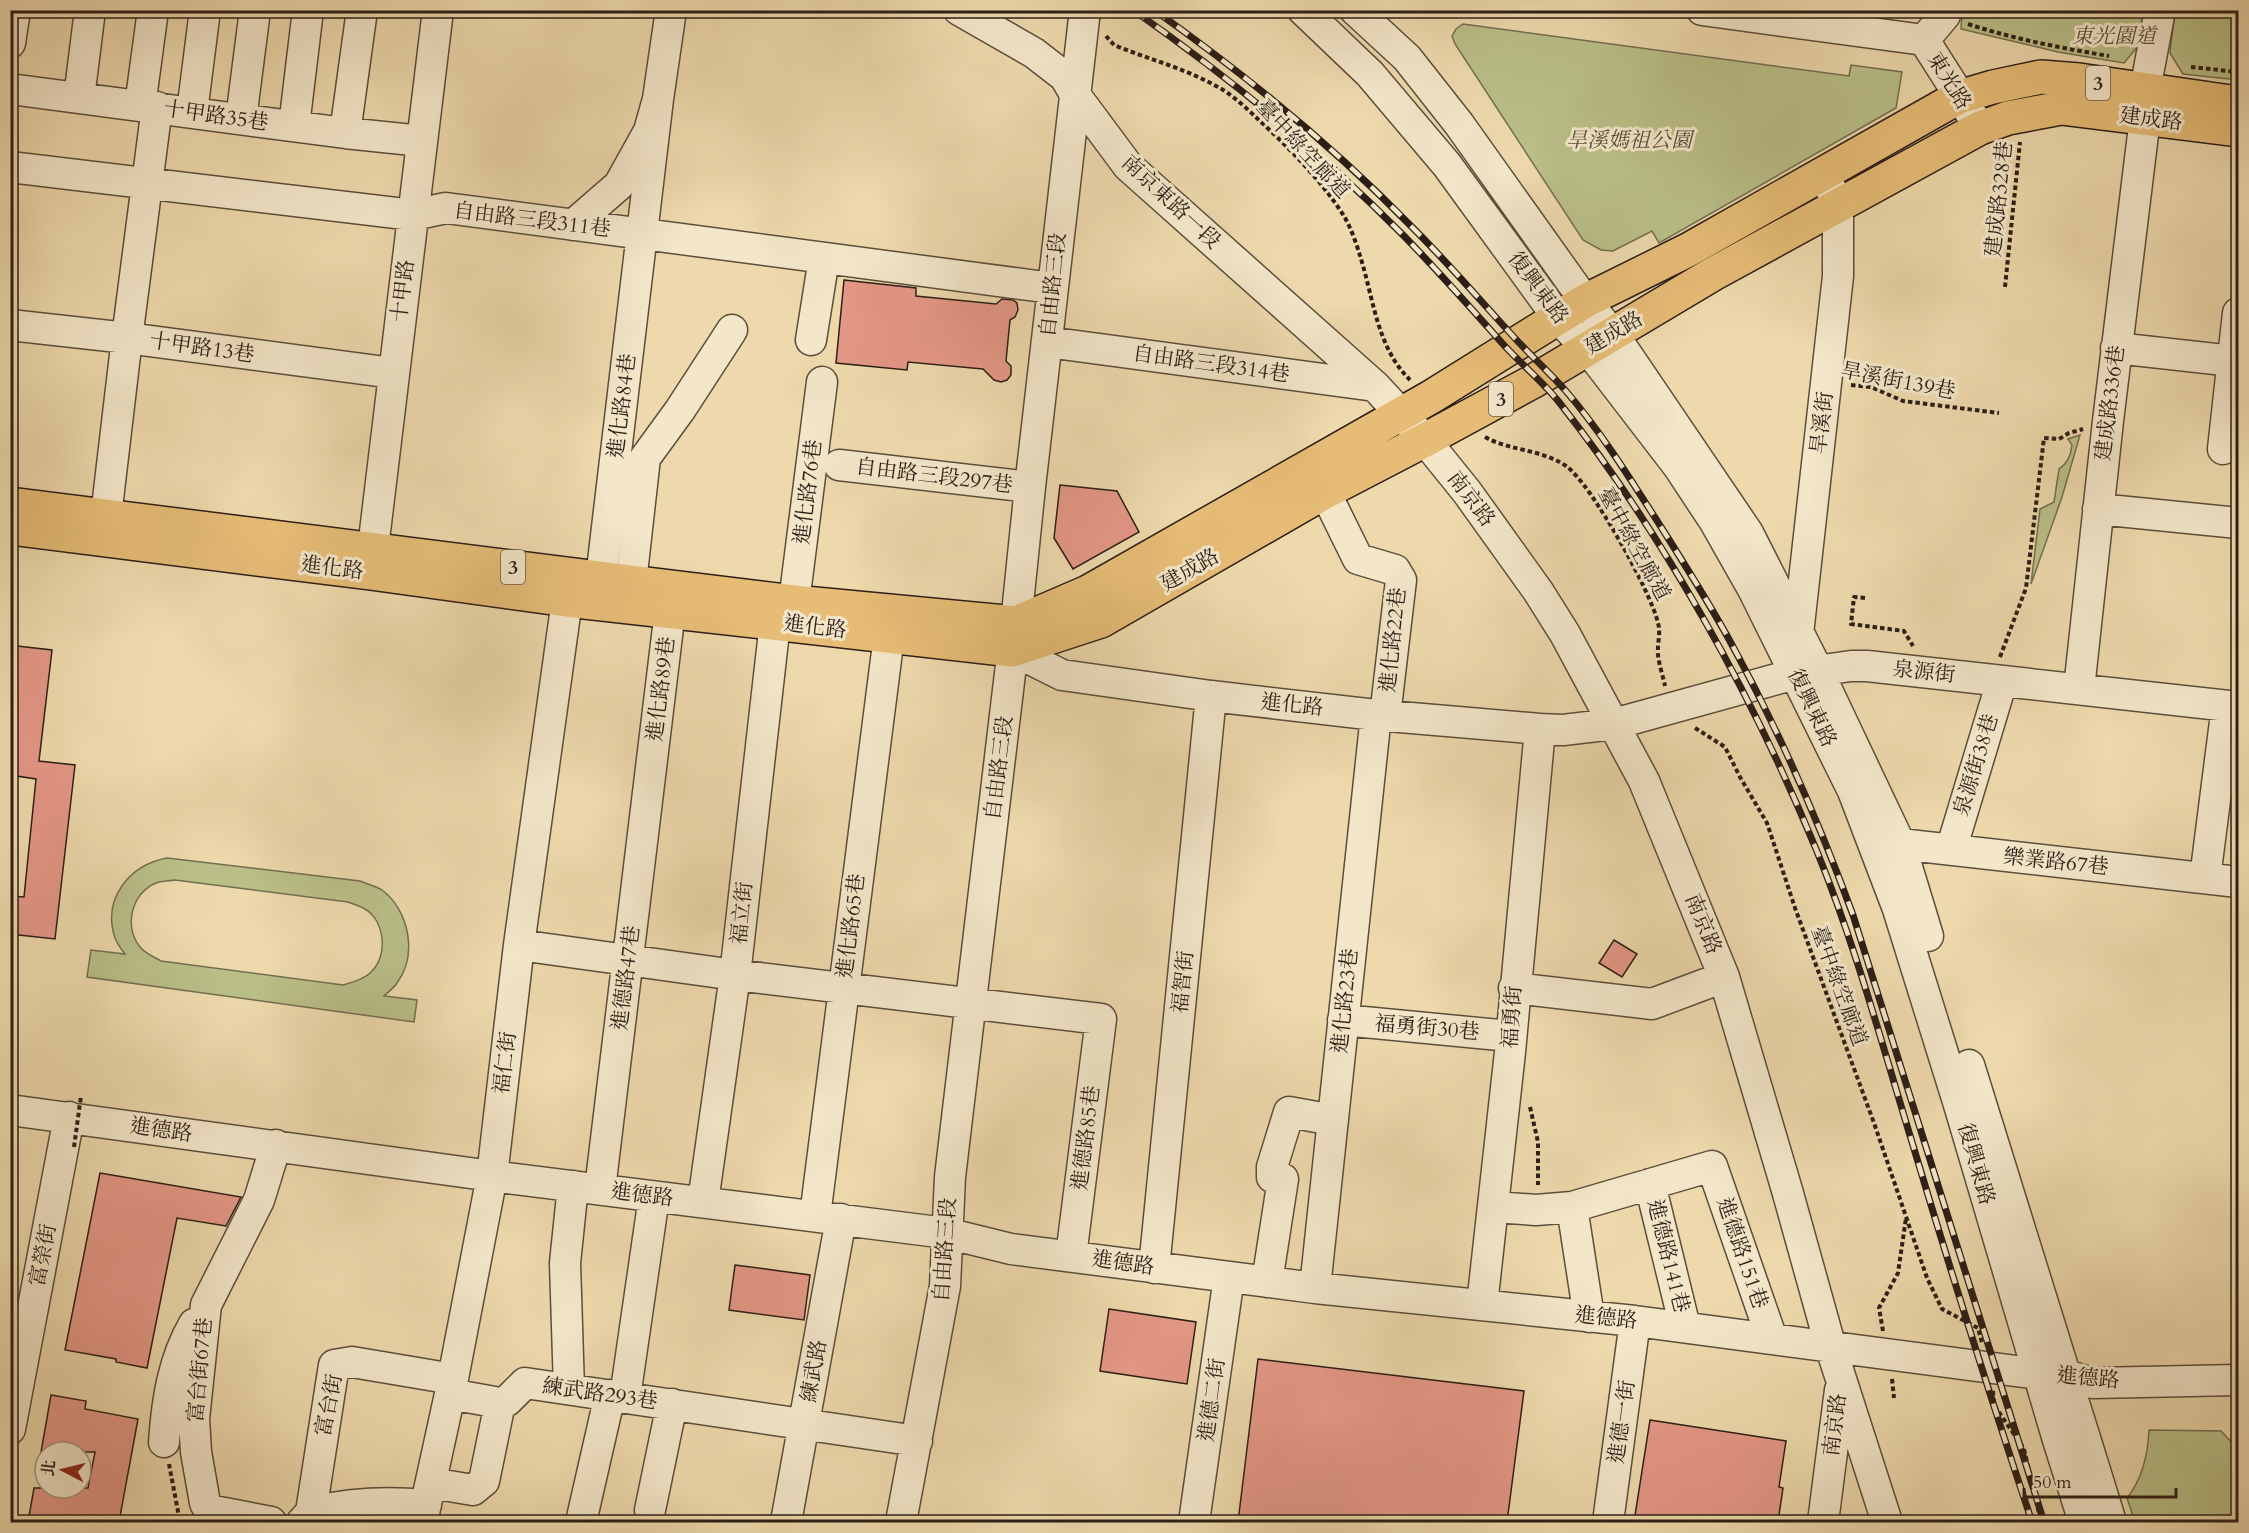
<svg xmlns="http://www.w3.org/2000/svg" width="2249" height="1533" viewBox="0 0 2249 1533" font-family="Cardo,'Noto Serif TC',serif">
<rect width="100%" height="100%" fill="#edd9ac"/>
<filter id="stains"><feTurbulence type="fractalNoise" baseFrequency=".00333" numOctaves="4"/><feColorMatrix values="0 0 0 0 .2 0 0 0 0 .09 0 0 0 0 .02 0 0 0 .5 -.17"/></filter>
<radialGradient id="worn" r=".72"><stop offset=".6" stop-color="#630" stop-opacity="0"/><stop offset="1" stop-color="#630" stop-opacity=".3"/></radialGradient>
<path fill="#babf88" stroke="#736e50" stroke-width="1.5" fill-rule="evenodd" d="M1962 11H2143L2139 45 2124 63 2058 52 1961 29Z
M2175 11H2238V80L2183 74 2170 53Z
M1463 24 1849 76 1851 65 1902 72 1896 108 1659 243 1652 231 1613 251 1601 250 1583 240 1455 44 1452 36 1456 29Z
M2080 435 2062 497 2031 584 2040 509 2054 502 2059 469C2067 464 2071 455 2072 445L2068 439Z
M167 858 360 881C367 884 376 886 382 890 409 910 418 955 397 983 394 988 388 992 384 996L417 1000 414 1022 87 977 91 950 125 954C121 949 117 943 115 938 102 899 129 865 167 858ZM175 880 348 902C353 904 360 906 365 909 385 921 388 955 372 971 365 979 353 982 343 985L161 961C154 957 145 953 141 948 123 928 131 893 156 883 161 881 169 881 175 880Z
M2149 1430 2221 1431 2238 1449V1483L2235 1522H2135L2127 1498C2143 1478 2148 1455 2149 1430Z"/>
<path fill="#e49786" stroke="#2c1e17" stroke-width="1.5" d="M844 280 916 288V296L996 304 1002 299 1013 300 1017 303 1018 310 1015 317 1010 320 1006 361 1011 366V375L1007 380 1001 382 994 380 983 369 908 362 907 370 836 363Z
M1060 485 1117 491 1139 532 1073 569 1054 538Z
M17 646 52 650 39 761 75 765 55 939 10 934V896L24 897 36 779 10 775V700Z
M1614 940 1637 954 1622 977 1599 963Z
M100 1173 241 1197 226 1226 177 1218 147 1368 116 1362V1359L65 1350Z
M735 1265 810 1275 804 1320 729 1310Z
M1109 1309 1196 1322 1187 1384 1100 1371Z
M1258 1359 1524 1391 1507 1522H1405L1382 1519V1522H1238Z
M51 1395 86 1401 85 1409 138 1419 119 1522H28L34 1488H88L95 1452H41Z
M1650 1420 1786 1441 1779 1487 1783 1488 1778 1522H1634Z"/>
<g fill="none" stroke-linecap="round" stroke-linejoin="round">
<defs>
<path id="minor" d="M959 10 1034 53 1065 77 1076 96 1128 166 1375 386 1425 440 1467 492 1538 591 1565 634 1644 781 1724 977 1787 1190 1831 1348 1887 1522
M1303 10 1370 74 1447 165 1559 319 1588 349 1678 466 1715 522 1753 589 1853 791 1898 909 1960 1108 2058 1440 2084 1522
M1355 10 1407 58 1459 124 1585 301 1613 334 1748 533 1818 671 1900 844 1928 936
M1702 10 1924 40 1980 128
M1924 40 1945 15 1946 10
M10 43 15 10
M10 89 345 133 422 141
M2145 90 2160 10
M79 98 90 10
M140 106 153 10
M192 112 205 10
M241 119 255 10
M294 126 308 10
M345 133 362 10
M10 167 413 215 446 208 1052 288
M573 225 619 185 649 131 658 99 671 10
M10 325 127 338 393 373
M811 340 824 258
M1047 342 1375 386
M2116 348 2233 361
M2223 449 2238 313
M839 465 1030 487
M1325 492 1358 559 1395 570 1401 580 1385 716
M2098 509 2238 523
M106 516 127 338 157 107
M370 573 438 10
M601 578 658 99
M631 582 645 458 680 410 732 330
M794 602 822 382
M1798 634 1838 276V205L1829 185
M1012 650 1062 675 1211 696 1376 715 1540 729 1563 730 1614 724 1795 674 1851 666H1867L2238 707
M2079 689 2108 421 2145 118
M1881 846 1900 844 2238 882
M1951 850 2002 681
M2205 878 2227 706
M519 945 735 975 1101 1019 1071 1256
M1514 988 1652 1004 1724 977
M1343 1020 1510 1036
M1969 1065 2111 1522
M10 1110 492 1176 946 1233 1011 1249 1315 1288 1635 1321 2038 1374 2066 1375 2093 1383 2238 1380
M1650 1184 1685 1327
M600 1189 670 611
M703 1202 735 975 775 623
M1494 1207 1536 1210 1572 1207 1712 1166 1772 1339
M1572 1207 1589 1317
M815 1216 889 636
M1154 1268 1211 696
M1267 1282 1283 1179 1272 1177V1167L1289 1112 1333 1120
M1315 1288 1376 715
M1482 1305 1510 1052 1540 729
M569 1389 565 1263 573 1186
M450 1394 500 1403 507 1401 525 1383 917 1441
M625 1397 654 1197
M10 1429 69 1117
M164 1442C167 1400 173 1360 194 1324
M431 1483 473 1490 484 1481 500 1403
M650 1510 672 1404
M311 1512C350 1503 386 1501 426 1505
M271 1522 209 1510 205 1503 196 1452 194 1419 206 1305 259 1200 276 1145
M302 1522 311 1512 334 1365 352 1362 453 1379
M422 1522 450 1394 492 1176 519 945 567 600
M581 1522 610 1395
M786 1522 841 1219
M901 1522 945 1286 950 1177 1016 623 1030 487 1085 10
M1194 1522 1229 1277
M1608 1522 1635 1321
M1823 1522 1840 1390"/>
<path id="major" d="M10 504 631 582 794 602 1016 623 1088 592 1431 397 1585 301 1688 250 1959 97 1993 87 2041 77 2079 80 2238 103
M10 528 370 573 567 600 1012 650 1101 621 1325 492 1425 440 1532 382 1713 274 1980 128 2008 118 2061 108 2238 130"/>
</defs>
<use href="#minor" stroke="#5c4d3c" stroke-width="33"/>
<use href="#major" stroke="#2c1e17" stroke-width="36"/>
<path stroke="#2c1e17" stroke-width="4" stroke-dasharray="4.5 3" stroke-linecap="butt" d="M1968 24C2014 39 2061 48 2109 56
M1106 36 1114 45C1148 59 1184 68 1216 86 1232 94 1246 108 1259 120 1290 149 1321 180 1344 216 1351 228 1357 245 1361 259 1374 301 1377 347 1410 380
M2191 67 2238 72
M2005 287 2020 142
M1851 385 1871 387 1903 401 1999 413
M1485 437C1510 451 1541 449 1566 466 1591 483 1651 592 1658 623 1661 633 1657 644 1658 655 1659 665 1663 676 1665 686
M1865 598 1854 597 1851 624 1904 631 1913 646
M2000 657 2026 588 2044 438 2059 439 2069 433 2083 429
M1695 728 1725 747 1740 777 1767 823 1795 908 1874 1123 1927 1278 1942 1309 1978 1328 1982 1343
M1530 1107 1538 1142V1185
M1883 1331 1879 1308 1898 1273 1906 1218
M1892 1379 1894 1398
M1993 1391 1994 1405 2024 1449 2041 1522
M169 1464 180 1522"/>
<use href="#minor" stroke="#f3e6c9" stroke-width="30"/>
<use href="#major" stroke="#e6bc76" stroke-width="33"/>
<defs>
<path id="rail" d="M1133 10C1230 78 1321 152 1404 236 1438 271 1470 307 1502 343 1520 363 1542 381 1559 402 1663 534 1752 694 1816 849 1855 944 1882 1044 1912 1142 1950 1269 1990 1396 2032 1522
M1154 10C1246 75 1334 147 1413 228 1447 262 1479 299 1512 335 1529 354 1548 371 1565 390 1604 435 1636 488 1668 538 1690 573 1712 608 1731 643 1779 731 1819 822 1853 915L2044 1522"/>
</defs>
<use href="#rail" stroke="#2c1e17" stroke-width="7"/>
<use href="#rail" stroke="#f3e6c9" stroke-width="4.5" stroke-dasharray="14" stroke-linecap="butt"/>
<path stroke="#2c1e17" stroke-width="4" stroke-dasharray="4.5 3" stroke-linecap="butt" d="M74 1147 81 1096"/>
</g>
<g text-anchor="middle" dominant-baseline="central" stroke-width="6" stroke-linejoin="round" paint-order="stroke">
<g fill="#f3e6c9" stroke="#685a4c" stroke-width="1.5">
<rect x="2086" y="66" width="24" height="34" rx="4.5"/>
<rect x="1489" y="382" width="24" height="34" rx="4.5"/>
<rect x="501" y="550" width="24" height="34" rx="4.5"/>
</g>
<g font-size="20" font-weight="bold" fill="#2c1e17">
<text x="2098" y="83">3</text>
<text x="1501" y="399">3</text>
<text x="513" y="567">3</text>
</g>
<g font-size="21" font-style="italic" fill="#574e39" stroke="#f3e6c9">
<text x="2114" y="36">東光園道</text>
<text x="1629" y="140">旱溪媽祖公園</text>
</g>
<g font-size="21" fill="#2c1e17" stroke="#f3e6c9">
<text transform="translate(1949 81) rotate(58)">東光路</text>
<text transform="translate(216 116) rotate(8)">十甲路35巷</text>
<text transform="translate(2151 119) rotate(7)">建成路</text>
<text transform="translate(1303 149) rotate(47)">臺中綠空廊道</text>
<text transform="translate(1999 199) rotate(-84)">建成路328巷</text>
<text transform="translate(1171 202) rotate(43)">南京東路一段</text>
<text transform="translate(532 220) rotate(7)">自由路三段311巷</text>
<text transform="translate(1053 285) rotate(-84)">自由路三段</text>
<text transform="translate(1538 288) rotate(53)">復興東路</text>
<text transform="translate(403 291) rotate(-83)">十甲路</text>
<text transform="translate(1614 333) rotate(-31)">建成路</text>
<text transform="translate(202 348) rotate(8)">十甲路13巷</text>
<text transform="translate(1211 364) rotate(8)">自由路三段314巷</text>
<text transform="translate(1898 381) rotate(11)">旱溪街139巷</text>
<text transform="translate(2110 403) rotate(-83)">建成路336巷</text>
<text transform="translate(622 406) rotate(-83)">進化路84巷</text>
<text transform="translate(1822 423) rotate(-83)">旱溪街</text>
<text transform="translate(934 476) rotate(7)">自由路三段297巷</text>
<text transform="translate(808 492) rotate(-83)">進化路76巷</text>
<text transform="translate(1471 499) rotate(53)">南京路</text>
<text transform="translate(1634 544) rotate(61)">臺中綠空廊道</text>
<text transform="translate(332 568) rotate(7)">進化路</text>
<text transform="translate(1190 570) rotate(-30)">建成路</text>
<text transform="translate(815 627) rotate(7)">進化路</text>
<text transform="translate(1393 640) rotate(-84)">進化路22巷</text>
<text transform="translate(1924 672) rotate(6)">泉源街</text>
<text transform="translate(661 689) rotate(-83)">進化路89巷</text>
<text transform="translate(1292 705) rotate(6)">進化路</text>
<text transform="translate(1812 708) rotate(64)">復興東路</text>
<text transform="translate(1976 765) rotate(-73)">泉源街38巷</text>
<text transform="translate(999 768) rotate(-83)">自由路三段</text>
<text transform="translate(2056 862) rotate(6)">樂業路67巷</text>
<text transform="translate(742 913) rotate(-84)">福立街</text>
<text transform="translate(1703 924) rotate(68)">南京路</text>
<text transform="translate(851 926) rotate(-83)">進化路65巷</text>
<text transform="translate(626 978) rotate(-83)">進德路47巷</text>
<text transform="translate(1183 982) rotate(-84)">福智街</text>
<text transform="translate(1839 986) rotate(70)">臺中綠空廊道</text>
<text transform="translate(1345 1001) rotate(-84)">進化路23巷</text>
<text transform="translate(1512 1017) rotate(-86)">福勇街</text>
<text transform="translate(1427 1028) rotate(5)">福勇街30巷</text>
<text transform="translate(505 1063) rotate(-83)">福仁街</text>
<text transform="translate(161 1130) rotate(8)">進德路</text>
<text transform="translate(1086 1138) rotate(-83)">進德路85巷</text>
<text transform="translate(1976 1164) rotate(74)">復興東路</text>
<text transform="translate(642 1195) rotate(7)">進德路</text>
<text transform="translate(945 1250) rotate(-86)">自由路三段</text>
<text transform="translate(1742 1253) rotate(71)">進德路151巷</text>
<text transform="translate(43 1255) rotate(-79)">富榮街</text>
<text transform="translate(1668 1256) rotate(76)">進德路141巷</text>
<text transform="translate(1123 1263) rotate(8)">進德路</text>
<text transform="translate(1606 1318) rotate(6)">進德路</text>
<text transform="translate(200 1370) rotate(-85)">富台街67巷</text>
<text transform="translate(814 1371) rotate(-80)">練武路</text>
<text transform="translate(2088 1378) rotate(5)">進德路</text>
<text transform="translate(600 1394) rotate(8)">練武路293巷</text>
<text transform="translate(1212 1400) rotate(-82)">進德二街</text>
<text transform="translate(329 1405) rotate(-79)">富台街</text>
<text transform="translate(1622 1422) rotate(-82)">進德一街</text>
<text transform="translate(1835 1425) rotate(-83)">南京路</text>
</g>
</g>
<rect width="2249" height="1533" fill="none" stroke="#edd9ac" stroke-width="36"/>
<rect x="12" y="12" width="2225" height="1509" fill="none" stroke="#2c1e17" stroke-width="3"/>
<rect x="18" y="18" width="2213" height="1497" fill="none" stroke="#2c1e17" stroke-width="1.5"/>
<g transform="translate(63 1470) rotate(277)"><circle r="28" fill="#f3e6c9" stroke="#a39682" stroke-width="1.5"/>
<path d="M0-4.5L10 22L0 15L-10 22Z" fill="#8f2418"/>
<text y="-9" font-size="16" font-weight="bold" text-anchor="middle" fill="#2c1e17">北</text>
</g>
<path d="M2024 1488v9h152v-9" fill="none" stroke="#2c1e17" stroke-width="3"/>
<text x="2033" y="1488" font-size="18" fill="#2c1e17" stroke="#f3e6c9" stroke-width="4.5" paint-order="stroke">50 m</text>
<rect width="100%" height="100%" filter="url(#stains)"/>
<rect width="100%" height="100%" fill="url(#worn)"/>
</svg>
